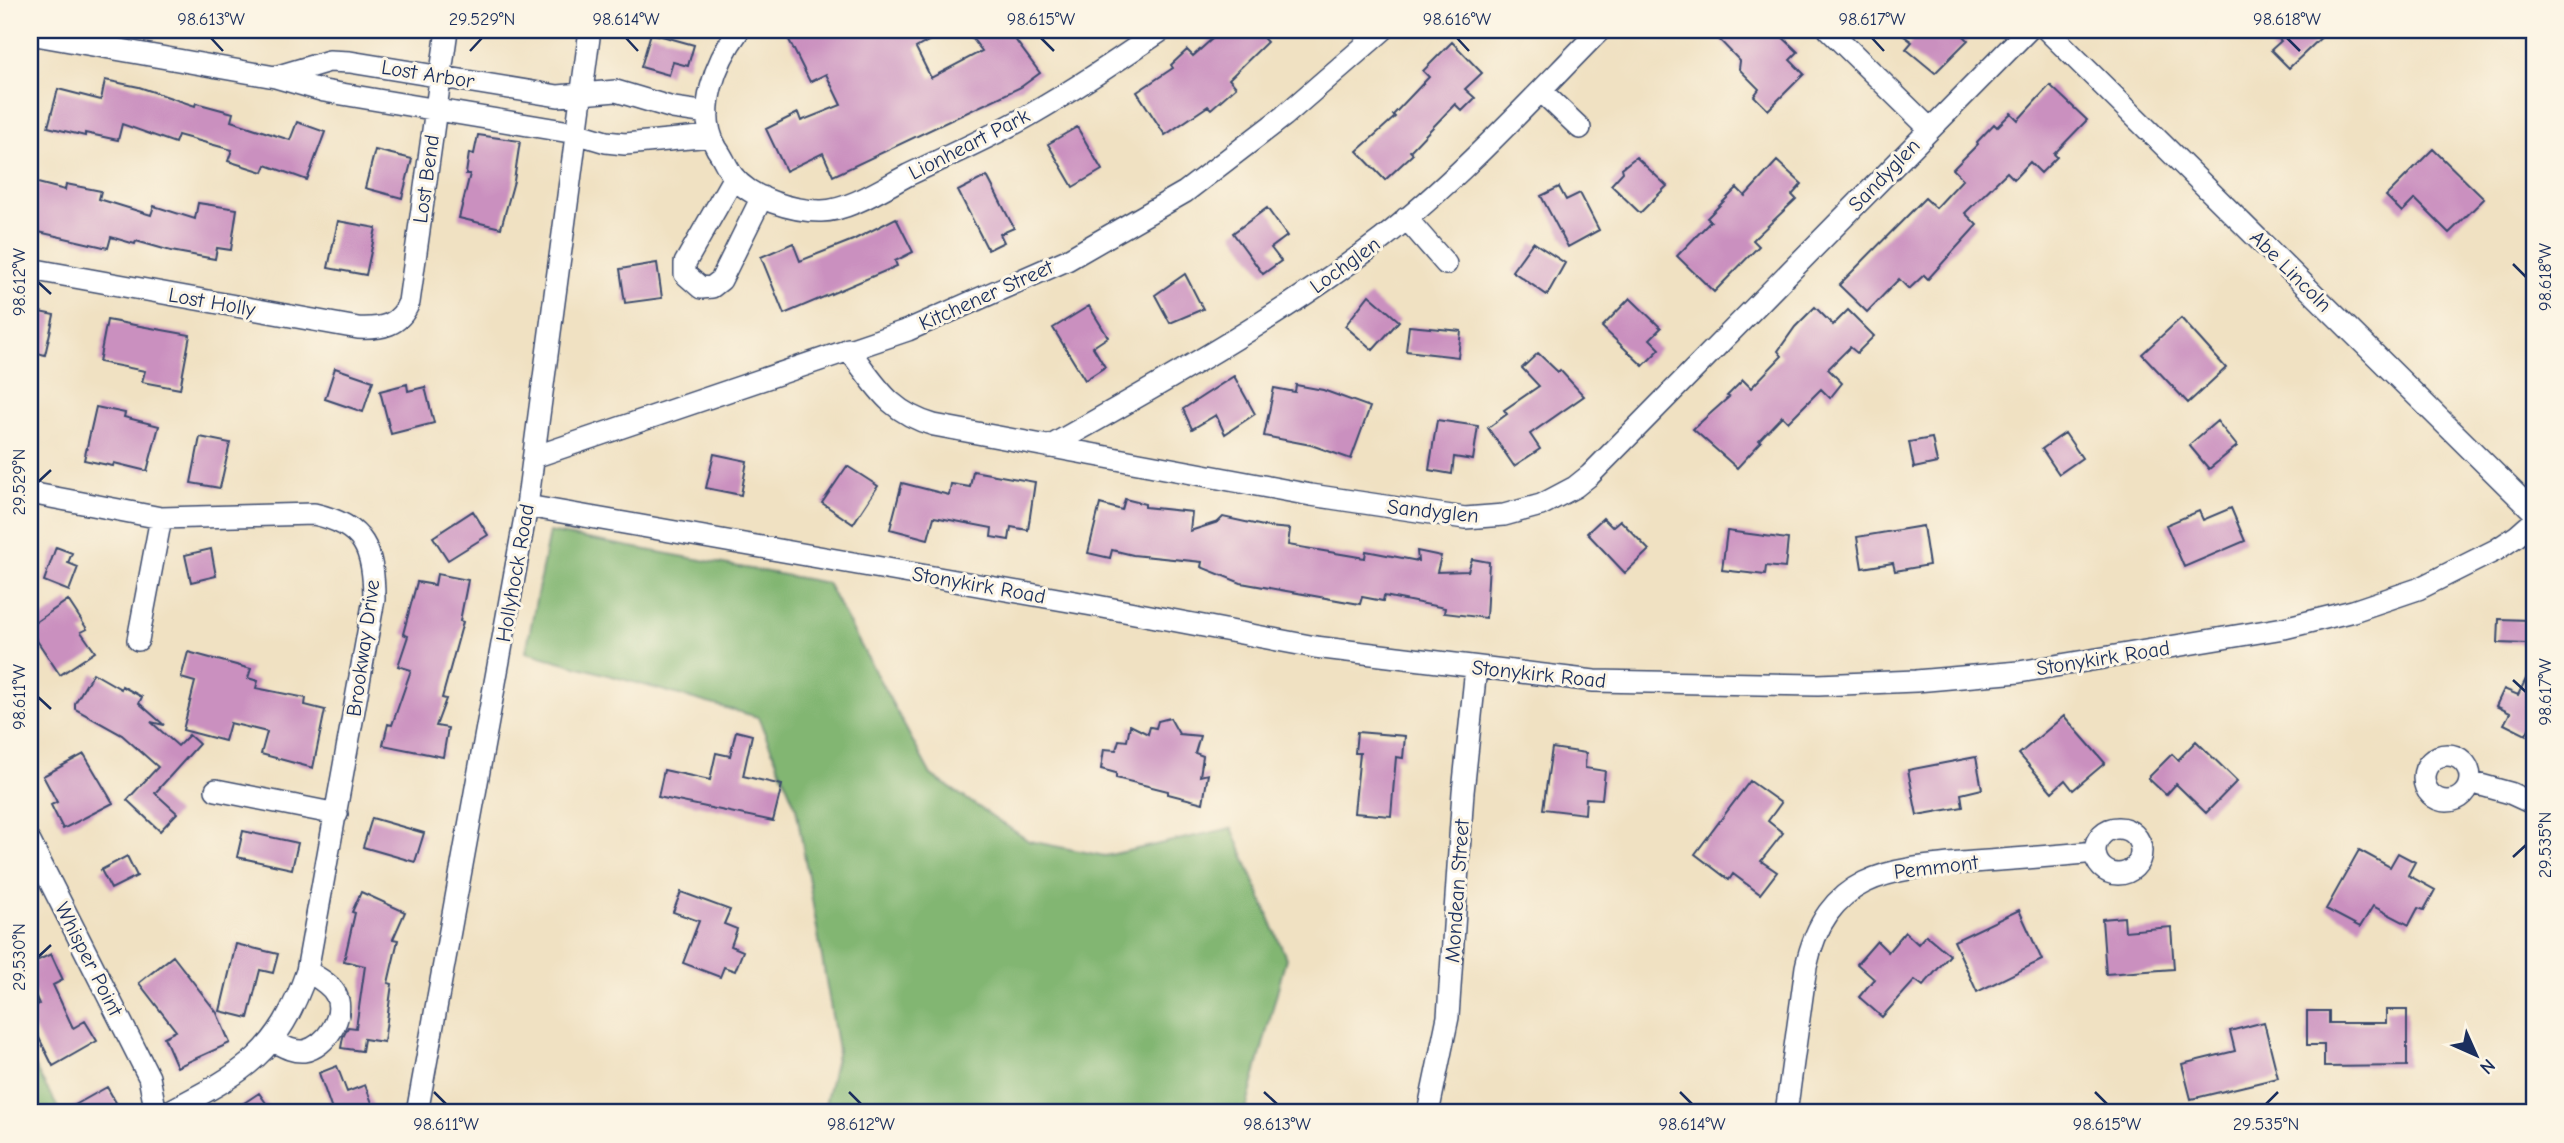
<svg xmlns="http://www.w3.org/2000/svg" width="2564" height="1143" viewBox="0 0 2564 1143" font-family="'Comic Neue',sans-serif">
<rect width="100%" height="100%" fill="#fcf5e5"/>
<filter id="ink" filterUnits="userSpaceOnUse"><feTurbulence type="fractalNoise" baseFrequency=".0143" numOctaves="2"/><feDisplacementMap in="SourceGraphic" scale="14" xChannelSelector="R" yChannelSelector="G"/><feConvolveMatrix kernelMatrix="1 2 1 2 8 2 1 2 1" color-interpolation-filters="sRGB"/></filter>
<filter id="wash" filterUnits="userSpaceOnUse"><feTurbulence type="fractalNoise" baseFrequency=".00686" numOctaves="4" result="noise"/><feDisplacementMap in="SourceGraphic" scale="28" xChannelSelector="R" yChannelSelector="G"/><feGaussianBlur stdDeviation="1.57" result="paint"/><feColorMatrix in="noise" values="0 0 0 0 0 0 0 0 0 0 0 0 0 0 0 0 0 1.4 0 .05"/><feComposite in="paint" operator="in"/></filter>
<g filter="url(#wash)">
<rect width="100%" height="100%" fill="#f0e1c2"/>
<path fill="#82b672" stroke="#4e7268" stroke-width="2" d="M549 532 827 583 931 775 1029 841 1105 856 1232 828 1286 958 1245 1113H823L838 1050 796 807 758 717 526 652Z
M30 1059 61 1113H30Z"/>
<g id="blocks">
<path fill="#ca90bf" d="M784 30H948L916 48 931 78 982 51 966 30H1008L1040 73 1021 87 833 176 823 153 786 171 766 129 798 113 801 121 841 105 826 74 810 82Z
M1222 30H1256L1267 42 1229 79 1236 87 1211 109 1208 106 1165 135 1137 92 1173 68 1171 65 1187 50 1193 56Z
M1710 30H1775L1798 52 1790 60 1804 74 1768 110 1754 96 1759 89 1739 69 1740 61Z
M1896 30H1958L1968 40 1935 73 1906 49 1912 42Z
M2270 30H2329L2289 68 2271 50 2281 41Z
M651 33 694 45 688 66 673 62 669 75 641 67Z
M1452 42 1482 73 1465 89 1475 98 1462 111 1455 104 1410 151 1413 154 1385 180 1357 151 1395 117 1393 115 1429 77 1423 71Z
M105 80 139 87 195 106 196 103 233 113 231 121 290 140 297 122 325 132 307 180 266 165 263 172 228 161 232 150 178 135 175 143 122 124 118 140 85 133V136L48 127 58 89 101 100Z
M2050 85 2087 120 2054 154 2057 157 2041 173 2030 162 2014 179 2007 172 1965 213 1977 225 1928 279 1924 275 1909 289 1899 279 1867 312 1839 285 1925 198 1936 208 1963 179 1953 169 1978 144 1977 142 1994 124 1997 127 2011 113 2018 120Z
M1077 127 1102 170 1073 187 1048 144Z
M478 135 520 141 514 181 501 228 459 218 470 174H466L469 153 474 154Z
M2433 149 2484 199 2449 233 2415 199 2402 212 2386 196Z
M375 150 412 159 402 198 365 188Z
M1636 157 1667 186 1640 213 1611 185 1623 172 1622 168Z
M1777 161 1802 184 1792 195 1796 199 1753 240 1759 246 1714 292 1677 256 1711 221 1707 218 1737 188 1745 196Z
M987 176 1014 228 1000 234 1004 242 988 250 958 191Z
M30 181 65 190 66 184 101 191 99 199 151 215 154 206 195 219 198 203 237 209 231 250 217 248 215 259 171 251 136 241 135 244 111 237 108 248 30 230Z
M1559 187 1566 200 1580 193 1599 230 1568 247 1541 196Z
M1267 208 1287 236 1271 248 1281 261 1263 274 1233 233Z
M896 218 913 252 895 261 897 266 784 314 761 257 793 243 800 261 853 240Z
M338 221 376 228 366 275 328 268Z
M1533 242 1565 263 1547 295 1512 271Z
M657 263 662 298 625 303 620 269Z
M1185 274 1203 309 1170 323 1155 295Z
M1369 295 1399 321 1373 350 1345 326Z
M1630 298 1661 328 1650 339 1660 349 1643 366 1602 327Z
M1089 306 1108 337 1093 347 1105 367 1085 380 1053 328Z
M1815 307 1833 325 1848 310 1874 336 1857 353 1850 347 1828 369 1842 383 1830 398 1821 389 1788 422 1782 416 1759 440 1761 442 1737 468 1693 429 1729 397 1727 396 1743 380 1751 388 1782 356 1778 351 1795 327Z
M30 310 54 315 45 355 30 351Z
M2181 318 2226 368 2188 403 2142 354Z
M107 320 190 335 180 389 142 382 145 371 99 362Z
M1409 326 1461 331 1458 357 1406 351Z
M1538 353 1558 372 1560 370 1584 396 1530 434 1540 449 1514 466 1488 428 1507 414 1504 410 1539 386 1522 368Z
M335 368 373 381 363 412 325 399Z
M1234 376 1255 414 1225 434 1216 415 1192 429 1183 409Z
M407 384 408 391 425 387 434 423 391 434 380 391Z
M1296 385 1323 390 1370 407 1351 459 1311 445 1264 436 1274 388 1295 392Z
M96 407 125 413 124 417 159 426 147 471 114 463 113 466 84 460Z
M1437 420 1478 426 1473 460 1454 457 1452 474 1429 470Z
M2217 421 2237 446 2209 469 2189 445Z
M2065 433 2082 458 2059 474 2042 449Z
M200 437 230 443 220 488 191 483Z
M1932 438 1937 463 1914 468 1909 442Z
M714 454 747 461 741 495 706 488Z
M847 466 878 486 853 524 822 503Z
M973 471 1035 482 1028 530 1011 527 1009 540 991 537 992 528 934 517 928 539 890 529 902 483 949 495 951 484 970 487Z
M1125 499 1145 504V507L1192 512 1190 531 1218 522 1223 517 1268 527 1290 529 1288 545 1365 558 1366 551 1418 561 1417 551 1441 556 1437 572 1468 571 1472 559 1489 562 1486 618 1444 613 1445 608 1384 596 1383 601 1362 597 1360 604 1241 583 1201 567 1202 562 1133 555 1112 550 1110 558 1088 553 1100 504 1122 510Z
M2231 508 2245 541 2184 567 2166 525 2199 511 2203 520Z
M473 511 488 535 448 560 433 537Z
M1603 518 1612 527 1620 520 1649 550 1625 573 1587 533Z
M1923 526 1929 565 1895 571 1893 563 1862 568 1857 537Z
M1727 531 1788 539 1785 568 1766 566 1765 575 1722 570Z
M56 547 72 553 68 563 78 567 69 591 44 581Z
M211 549 216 576 191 582 185 555Z
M437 574 468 580 460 621 463 622 442 698 446 699 436 726 448 728 443 757 383 745 388 724 392 725 411 670 398 666 408 636 403 634 417 582 435 585Z
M68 600 87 629 81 632 95 652 60 675 30 630V626Z
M2499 619 2528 620 2527 644 2498 643Z
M188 652 251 669 248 678 258 681 256 688 306 698 305 705 325 710 313 768 261 754 267 732 230 723 225 741 183 730 195 682 181 678Z
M2534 663V718L2526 735 2504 724 2510 713 2496 706 2504 689 2518 695Z
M93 673 121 689 122 686 142 697 139 703 164 725 151 722 178 746 189 735 199 744 155 793 177 813 160 831 127 800 158 767 122 735 75 709V703Z
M2064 716 2105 763 2073 790 2065 780 2052 792 2019 754Z
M1170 718 1179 734 1200 736 1195 753 1203 756 1200 776 1208 774 1203 803 1168 794V791L1116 778V773L1101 769 1104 749 1116 750 1119 740 1127 741 1130 725 1148 734 1150 727 1156 728 1158 721Z
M736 731 752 735 743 776 782 785 773 821 658 797 664 770 710 780 716 753 730 756Z
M1357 732 1405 736 1403 758 1396 757 1391 816 1354 813 1360 753H1355Z
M2196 741 2237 781 2206 813 2176 784 2166 795 2148 778 2172 754 2178 760Z
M1552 748 1586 753 1585 768 1605 771 1602 799 1586 798 1585 814 1543 809Z
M84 754 113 803 63 829 51 805 57 802 43 776Z
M1976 757 1982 789 1961 794 1963 807 1917 815 1908 770Z
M1750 781 1781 803 1768 821 1783 833 1761 861 1777 872 1760 894 1733 874 1729 880 1695 854Z
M372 818 424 833 415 862 363 847Z
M243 831 298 843 292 869 237 857Z
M2359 850 2390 867 2398 853 2415 862 2408 875 2435 890 2424 910 2418 908 2409 925 2373 906 2360 927 2326 909Z
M127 856 137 876 111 889 101 870Z
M361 892 405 912 393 939 398 940 388 983 392 984 384 1042 364 1039 362 1051 341 1048 343 1037 348 1027 356 1028 365 966 344 961 355 913 352 912Z
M681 892 730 910 724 924 737 929 731 946 743 951 735 971 724 967 720 977 683 963 699 921 673 912Z
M2019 910 2042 960 1977 992 1954 941Z
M2124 917 2125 931 2171 927 2174 969 2106 974 2102 919Z
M1905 932 1918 944 1926 935 1950 955 1923 986 1915 980 1882 1017 1859 997 1874 979 1857 964 1877 941 1888 952Z
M236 944 278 954 273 973 260 970 248 1018 220 1011Z
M51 954 63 980 53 985 73 1028 85 1021 97 1041 53 1066 30 1020V1009L39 1004 30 983V964Z
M173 956 217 1013 230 1043 177 1067 164 1037 176 1031 139 983Z
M2386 1010H2407V1066L2324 1067V1045H2307V1011H2329V1023H2386Z
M2264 1022 2278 1078 2191 1099 2182 1064 2235 1051 2230 1031Z
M337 1066 347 1092 365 1085 376 1113H333L319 1073Z
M107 1087 122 1113H61Z
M259 1093 273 1113H229Z"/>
</g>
</g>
<g filter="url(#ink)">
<use href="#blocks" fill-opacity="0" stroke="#3b4a6d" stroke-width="2"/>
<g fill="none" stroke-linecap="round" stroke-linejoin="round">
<defs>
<path id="minor" d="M739 30C716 61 695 112 717 149 723 157 727 168 733 176 751 199 793 211 820 211 847 212 885 187 908 175 948 156 989 138 1028 116 1074 90 1118 60 1162 30
M1829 30 1929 128
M2047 30 2534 512
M30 34 275 77 324 91 576 133 606 142 625 144 711 136
M275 77 329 61 350 62 558 96 616 91 673 108 708 113
M1541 91 1580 128
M734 177 685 263V274L701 288 712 287 721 280 762 197
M1406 218 1446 264
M30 269 358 328C381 329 400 326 409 302L447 30
M848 349C876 385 888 412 934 425L1311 495 1465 518 1504 515 1541 505 1575 487 1590 475 2028 30
M1049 447C1163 382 1278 319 1382 239 1461 177 1530 101 1600 30
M534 457 908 330 1067 260 1185 192 1284 116 1383 30
M30 493 161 518 314 514C365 525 374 550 374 599L307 971C278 1056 242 1073 166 1113
M527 506 1092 605 1315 647 1594 681 1818 685 1916 681 2019 672 2284 628 2353 611 2418 589 2496 550 2517 536 2534 521
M138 640 161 518
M2424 778a23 23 0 1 1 46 0a23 23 0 1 1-46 0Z
M2470 782 2510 793 2534 804
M216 790 337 814
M2095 851a23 23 0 1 1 46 0a23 23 0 1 1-46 0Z
M30 842 149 1077 156 1113
M273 1041C283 1046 292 1052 304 1051 326 1047 346 1016 336 995 331 984 318 978 307 971
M417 1113 527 506 590 30
M1428 1113 1448 1017 1463 792 1476 668
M1786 1113 1806 967C1827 872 1890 869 1973 862 2014 859 2054 856 2095 852"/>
</defs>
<use href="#minor" stroke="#3b4a6d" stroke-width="24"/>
<use href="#minor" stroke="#fff" stroke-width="21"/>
</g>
</g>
<path fill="none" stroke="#1b2f5e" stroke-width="2.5" d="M211 38 223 51M626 38 638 51M1041 38 1054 51M1457 38 1469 51M1872 38 1884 51M2287 38 2300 51M470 51 482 38M2513 264 2526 277M38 282 51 294M38 482 51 470M2513 680 2526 692M38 697 51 709M2513 857 2526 845M38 957 51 945M434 1092 446 1104M849 1092 861 1104M1264 1092 1277 1104M1680 1092 1692 1104M2095 1092 2107 1104M2266 1104 2278 1092"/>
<g text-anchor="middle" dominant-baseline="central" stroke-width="6" stroke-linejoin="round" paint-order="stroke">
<g font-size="21" fill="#1b2f5e" stroke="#fcf5e5">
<text transform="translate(428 74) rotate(9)">Lost Arbor</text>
<text transform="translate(969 144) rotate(-27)">Lionheart Park</text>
<text transform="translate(1884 175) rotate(-46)">Sandyglen</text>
<text transform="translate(426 179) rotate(-82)">Lost Bend</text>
<text transform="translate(1345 265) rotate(-36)">Lochglen</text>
<text transform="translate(2291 271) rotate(45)">Abe Lincoln</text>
<text transform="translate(986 295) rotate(-24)">Kitchener Street</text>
<text transform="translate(212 302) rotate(10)">Lost Holly</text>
<text transform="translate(1433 511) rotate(6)">Sandyglen</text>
<text transform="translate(515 573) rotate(-80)">Hollyhock Road</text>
<text transform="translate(979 585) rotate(10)">Stonykirk Road</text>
<text transform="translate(363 648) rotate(-82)">Brookway Drive</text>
<text transform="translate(2103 658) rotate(-9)">Stonykirk Road</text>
<text transform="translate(1539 674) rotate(6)">Stonykirk Road</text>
<text transform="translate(1936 867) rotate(-7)">Pemmont</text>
<text transform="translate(1457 891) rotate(-86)">Mondean Street</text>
<text transform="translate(89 959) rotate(63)">Whisper Point</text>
</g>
</g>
<rect width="2564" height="1143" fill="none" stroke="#fcf5e5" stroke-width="77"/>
<g transform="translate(2476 1055) rotate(135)" stroke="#fcf5e5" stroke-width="5" paint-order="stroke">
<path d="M0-5L12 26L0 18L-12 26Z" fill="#1b2f5e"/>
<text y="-10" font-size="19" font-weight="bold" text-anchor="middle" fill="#1b2f5e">N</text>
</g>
<rect x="38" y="38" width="2488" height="1066" fill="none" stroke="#1b2f5e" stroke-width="2.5"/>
<g font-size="18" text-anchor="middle" fill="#1b2f5e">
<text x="211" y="25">98.613°W</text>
<text x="482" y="25">29.529°N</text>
<text x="626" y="25">98.614°W</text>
<text x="1041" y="25">98.615°W</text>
<text x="1457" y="25">98.616°W</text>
<text x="1872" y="25">98.617°W</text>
<text x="2287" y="25">98.618°W</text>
<text transform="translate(2545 277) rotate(-90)" y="6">98.618°W</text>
<text transform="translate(19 282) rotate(-90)" y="6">98.612°W</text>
<text transform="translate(19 482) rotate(-90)" y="6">29.529°N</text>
<text transform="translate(2545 692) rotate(-90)" y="6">98.617°W</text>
<text transform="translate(19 697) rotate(-90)" y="6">98.611°W</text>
<text transform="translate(2545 845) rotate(-90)" y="6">29.535°N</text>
<text transform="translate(19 957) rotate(-90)" y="6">29.530°N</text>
<text x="446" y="1130">98.611°W</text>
<text x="861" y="1130">98.612°W</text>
<text x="1277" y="1130">98.613°W</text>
<text x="1692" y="1130">98.614°W</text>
<text x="2107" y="1130">98.615°W</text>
<text x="2266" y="1130">29.535°N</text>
</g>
</svg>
